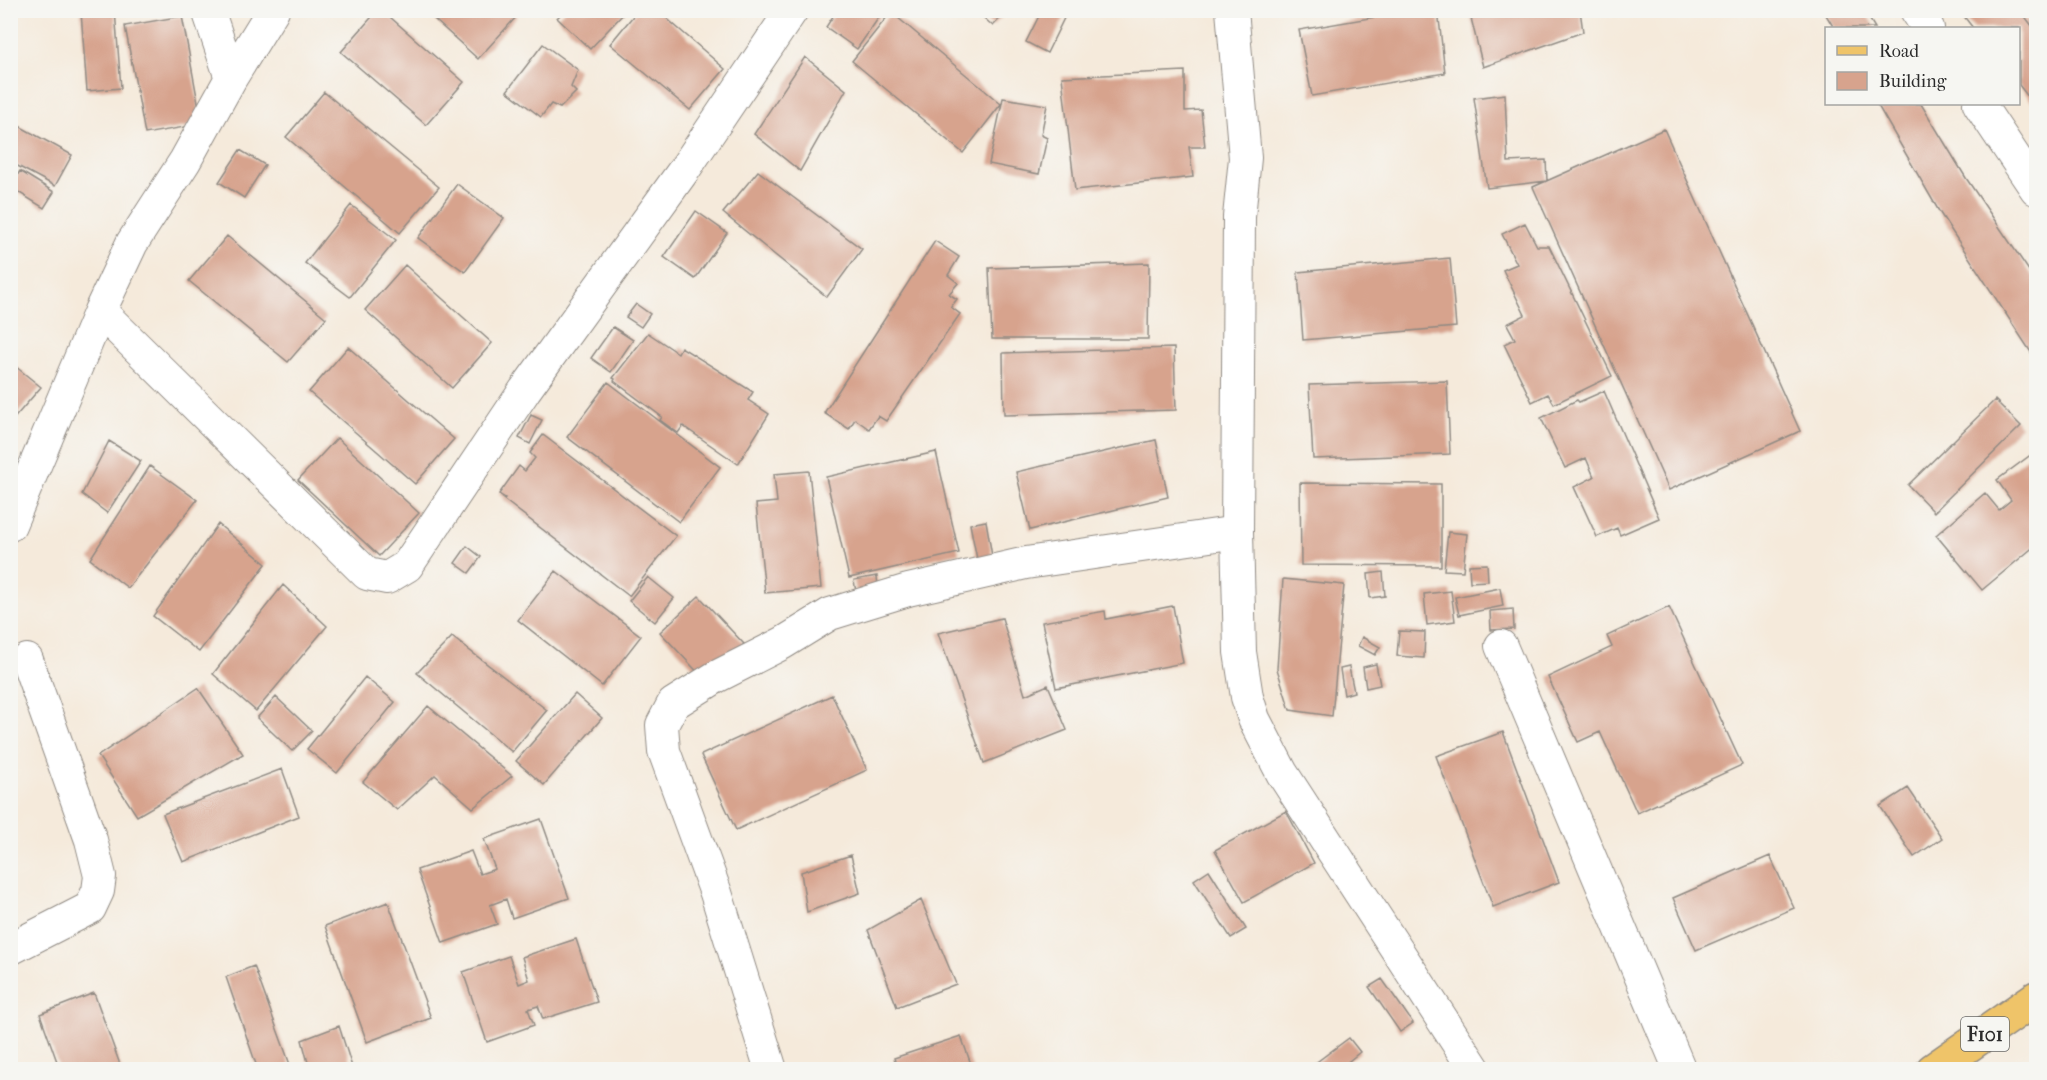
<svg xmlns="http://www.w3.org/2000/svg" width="2047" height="1080" viewBox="0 0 2047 1080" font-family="'IM FELL French Canon',serif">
<rect width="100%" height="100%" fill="#f6f6f2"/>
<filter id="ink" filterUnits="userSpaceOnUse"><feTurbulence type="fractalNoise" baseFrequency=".0167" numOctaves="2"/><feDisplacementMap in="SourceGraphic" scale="12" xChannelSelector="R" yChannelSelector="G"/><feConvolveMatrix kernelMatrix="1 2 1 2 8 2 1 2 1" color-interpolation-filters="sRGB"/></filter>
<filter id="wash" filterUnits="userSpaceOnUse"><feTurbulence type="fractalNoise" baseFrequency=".008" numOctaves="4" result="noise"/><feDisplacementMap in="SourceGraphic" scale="24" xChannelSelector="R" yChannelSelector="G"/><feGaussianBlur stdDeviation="1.35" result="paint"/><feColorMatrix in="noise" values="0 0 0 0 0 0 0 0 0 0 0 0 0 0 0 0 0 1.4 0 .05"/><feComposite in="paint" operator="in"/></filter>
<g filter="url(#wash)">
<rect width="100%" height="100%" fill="#f5eadb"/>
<g id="blocks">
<path fill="#d7a38d" d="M101 10H115L121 88 87 91 81 12Z
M378 10H382L464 82 426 125 341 52Z
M424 10H511L517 16 478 59Z
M565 10H627L590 49 557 18Z
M638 10H657L725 69 690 110 610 44Z
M837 10H884L857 49 826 27Z
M975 10H1008L993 26Z
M1042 10H1068L1047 53 1026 42Z
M1416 10H1438L1445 73 1312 96 1299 30Z
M1469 10H1580L1583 32 1483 67Z
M1823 10H1864L1875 28H1834Z
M1959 10H2020L2036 31V107L2019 85V28H1973Z
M891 12 1001 104 963 153 852 61Z
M182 16 202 124 145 134 125 26Z
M543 44 578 70 571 87 576 92 560 108 551 104 541 117 507 91Z
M805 57 846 90 800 171 754 134Z
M1185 71V111L1201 110 1205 147H1189L1193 177 1075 190 1062 77Z
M324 92 439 187 400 233 286 137Z
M1505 94 1508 162 1546 160 1547 181 1487 188 1474 98Z
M1003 98 1047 105 1041 135 1047 138 1039 174 989 164Z
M1877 104H1921L1966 178 2036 281V360L1940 213Z
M10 121 72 155 55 186 10 162Z
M1664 129 1800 431 1669 490 1533 187Z
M240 150 265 165 244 198 219 182Z
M20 171 54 192 44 208 10 187Z
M758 171 862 249 827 297 723 213Z
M457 184 504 218 465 272 418 238Z
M351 205 396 240 350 297 305 263Z
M696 211 727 233 695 279 664 257Z
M1525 223 1537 246H1549L1612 376 1554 404 1548 394 1532 402 1504 344 1515 339 1507 324 1525 315 1503 270 1517 264 1502 234Z
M227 236 326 318 288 362 189 281Z
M935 241 959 257 948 275 958 283 949 294 957 299 951 307 960 314 886 421 878 416 869 429 855 419 849 429 824 413Z
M1450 258 1456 327 1303 340 1298 272Z
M1149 263 1148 339H992L989 268Z
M405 265 492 343 452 388 365 310Z
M636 304 650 314 641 327 626 317Z
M613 327 633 340 611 372 591 358Z
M648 333 678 353 681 347 753 392 748 400 769 414 738 464 683 426 678 433 660 420 662 417 614 381 615 379 613 378Z
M348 347 454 439 415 484 309 392Z
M1174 348 1176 410 1004 415 1003 353Z
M10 362 41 387 10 423Z
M1447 381 1450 454 1313 459 1309 385Z
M608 382 720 467 679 522 567 437Z
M1604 391 1659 518 1620 535 1617 528 1597 537 1574 487 1594 477 1586 458 1565 468 1541 418 1577 400 1579 402Z
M1995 400 2021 426 1934 512 1908 485Z
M531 415 542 420 530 444 519 438Z
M543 435 676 536 629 596 503 499 505 498 499 494 519 466 525 471 535 458 530 453Z
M337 438 419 513 379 556 298 480Z
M1156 440 1168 497 1030 530 1016 472Z
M109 441 141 461 107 513 82 494Z
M2036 451V545L1982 590 1936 535 1985 493 1999 510 2011 500 1997 480Z
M936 452 959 553 849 578 826 477Z
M150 466 197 500 128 588 90 559Z
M809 471 821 588 765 593 756 504 777 502 774 474Z
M1300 483 1441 484V566L1301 565Z
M986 521 992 556 977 559 970 524Z
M218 524 266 564 199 652 153 616Z
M1448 532 1467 534 1463 571 1444 570Z
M467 546 481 557 469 573 455 563Z
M1487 564 1488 581 1470 582 1469 565Z
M556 571 641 636 602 686 518 620Z
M1383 572 1385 596 1370 598 1368 574Z
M877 576 878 588 856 592 854 580Z
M648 577 674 598 655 622 629 601Z
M1283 579 1344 585 1332 716 1290 710 1277 669Z
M283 585 327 626 256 711 213 674Z
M1500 588 1503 606 1459 615 1455 597Z
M1451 591 1455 621 1427 625 1424 594Z
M699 596 744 644 705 680 660 632Z
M1173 606 1183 663 1056 688 1042 622 1105 611 1106 619Z
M1669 607 1742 765 1637 813 1600 732 1578 742 1548 677 1612 647 1607 636Z
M1513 609 1514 629 1491 630 1490 611Z
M1002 618 1025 695 1048 685 1067 730 984 763 938 633Z
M1399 631 1425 632 1424 658 1397 656Z
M452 637 547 710 512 752 417 673Z
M1362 637 1380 647 1375 655 1358 646Z
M1376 664 1380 685 1366 688 1363 667Z
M1349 667 1354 692 1344 695 1340 669Z
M365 677 395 702 337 773 307 749Z
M198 688 243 754 137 816 98 756Z
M575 694 602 718 544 785 516 761Z
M832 695 867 770 736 830 701 755Z
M276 697 312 731 292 751 257 718Z
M428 706 512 776 473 808 435 775 397 810 363 782Z
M1503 732 1559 882 1493 907 1436 756Z
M282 769 299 816 183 862 163 814Z
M1908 788 1942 838 1914 857 1880 806Z
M1286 811 1314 863 1244 902 1215 850Z
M541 819 569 898 512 918 506 899 490 905 497 924 443 943 417 870 471 851 480 874 495 869 484 839Z
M851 855 860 893 807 912 801 872Z
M1770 856 1794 908 1696 950 1673 898Z
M1209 870 1246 929 1231 938 1194 880Z
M921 900 956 984 897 1007 868 930Z
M388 902 431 1018 367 1042 325 926Z
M576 939 597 1002 543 1019 538 1006 528 1009 534 1025 487 1042 463 972 509 956 519 984 529 980 522 957Z
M254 966 292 1070H258L226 977Z
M1382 979 1413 1023 1400 1032 1369 987Z
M94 993 122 1070H60L40 1014Z
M339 1026 353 1070H310L302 1040Z
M961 1036 973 1070H898L894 1058Z
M1349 1038 1360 1052 1338 1070H1306Z"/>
</g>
</g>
<g filter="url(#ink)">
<use href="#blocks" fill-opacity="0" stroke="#908a83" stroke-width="1.5"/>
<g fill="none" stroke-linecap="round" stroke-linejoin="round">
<defs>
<path id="street" d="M208 10 231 78
M1916 10 1928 28
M1979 104 2036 189
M100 311 367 574 387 578 407 566 525 390 684 170 792 10
M10 525 100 311 132 243 185 161 231 78 273 10
M1237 532 1240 652 1247 697 1254 719 1282 773 1475 1070
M1501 646 1680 1070
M10 949 90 908 98 891 100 876 91 840 27 660
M771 1070 716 893 664 751 662 725 673 704 716 677 783 643 830 614 908 590 1026 563 1237 532 1239 217 1245 158 1232 10"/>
<path id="primary" d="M1933 1070 2036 998"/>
</defs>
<use href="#street" stroke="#908a83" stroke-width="34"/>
<use href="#primary" stroke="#908a83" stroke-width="36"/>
<use href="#street" stroke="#fff" stroke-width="32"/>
<use href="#primary" stroke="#efc469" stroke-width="33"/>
</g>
</g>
<g text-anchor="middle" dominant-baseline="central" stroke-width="4.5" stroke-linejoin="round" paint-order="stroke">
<rect fill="#f6f6f2" stroke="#686867" stroke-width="1.5" x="1961" y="1017" width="48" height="34" rx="4.5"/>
<g font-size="20" font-weight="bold" fill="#2b2b2b">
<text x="1985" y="1034">F101</text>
</g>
</g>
<rect width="2047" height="1080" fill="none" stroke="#f6f6f2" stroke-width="36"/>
<rect x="1825" y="27" width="195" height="78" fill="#f6f6f2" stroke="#a5a5a2" stroke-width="1.5"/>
<rect x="1837" y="46" width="30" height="9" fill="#efc469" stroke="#a5a5a2" stroke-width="1.5"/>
<text x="1879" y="57" font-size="18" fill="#2b2b2b">Road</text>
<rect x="1837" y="72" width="30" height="18" fill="#d7a38d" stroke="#a5a5a2" stroke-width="1.5"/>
<text x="1879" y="87" font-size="18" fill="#2b2b2b">Building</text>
</svg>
